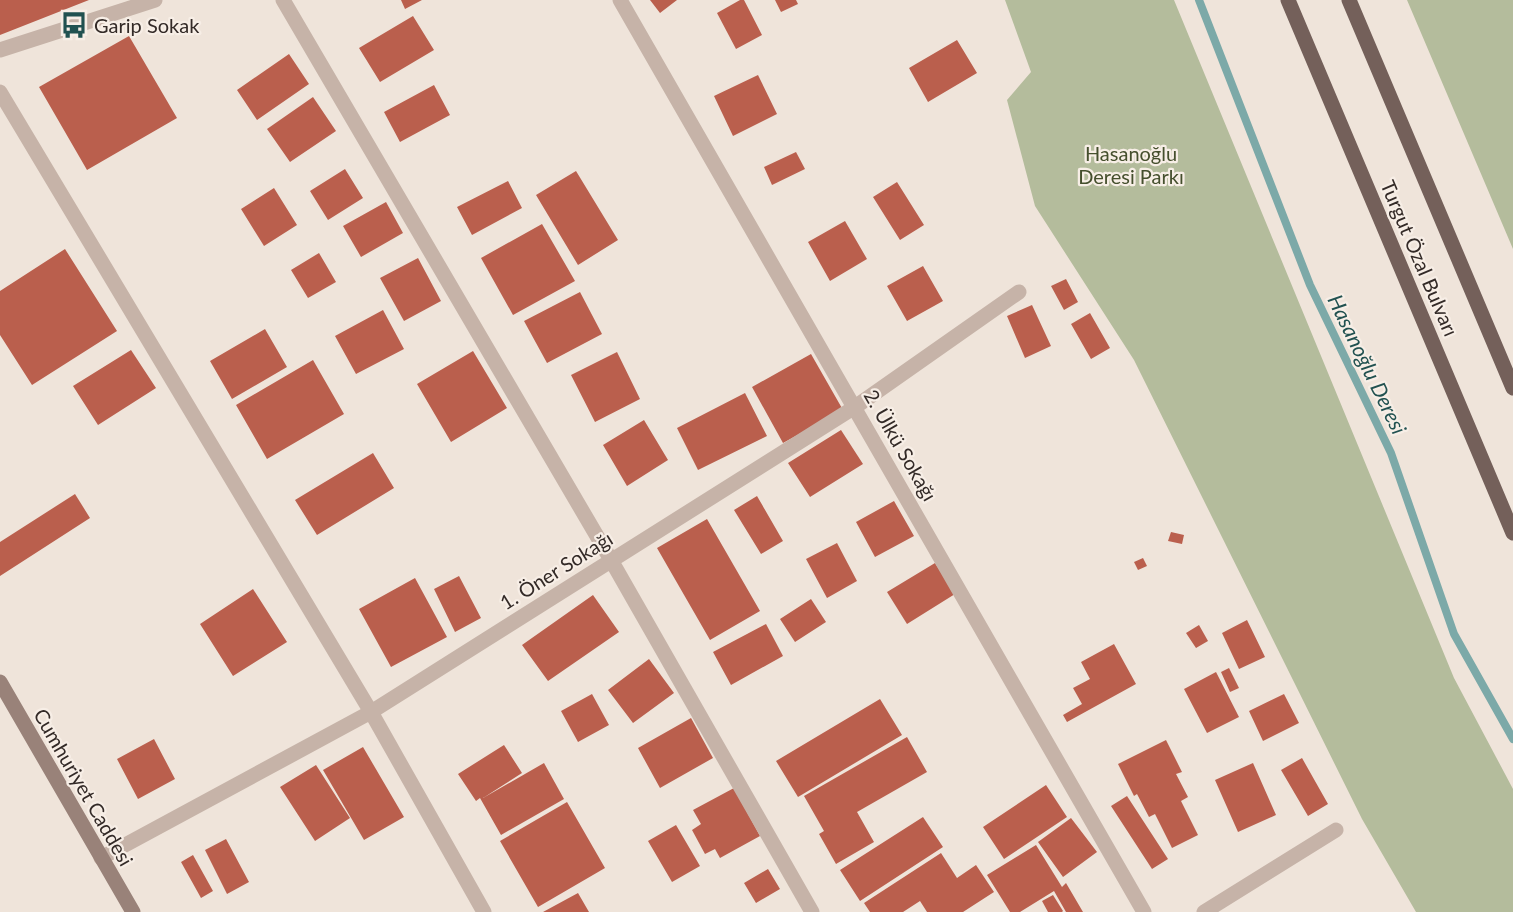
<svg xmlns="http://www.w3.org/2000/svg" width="1513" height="912" viewBox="0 0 1513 912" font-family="Lato,sans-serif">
<rect width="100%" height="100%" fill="#efe4da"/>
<path fill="#b4bc9c" d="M1005 0H1174L1454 678 1513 789V912H1416L1362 819 1134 360 1035 206 1007 100 1031 72Z
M1407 0H1513V249Z"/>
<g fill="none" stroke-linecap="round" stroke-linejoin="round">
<path stroke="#7ca9a8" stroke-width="8" d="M1199 0 1310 285 1391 453 1454 634 1513 739"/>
</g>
<path fill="#ba5f4d" d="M0 0H89L0 35Z
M401 0H422L405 9Z
M650 0H677L660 13Z
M740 0H744L762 35 736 49 717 13Z
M775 0H796L798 4 781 12Z
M413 16 434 50 380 82 359 48Z
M129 36 177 118 87 170 39 87Z
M957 40 977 73 928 102 909 68Z
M289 54 309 84 257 120 237 90Z
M758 75 777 114 733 136 714 96Z
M434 85 450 115 400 142 384 112Z
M313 97 336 131 290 162 267 129Z
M796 152 805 169 772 185 764 167Z
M345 169 363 198 328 220 310 191Z
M576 171 618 240 578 265 536 195Z
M508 181 522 208 472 235 457 207Z
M897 182 924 225 900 240 873 197Z
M274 188 297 225 264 246 241 209Z
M386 202 403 233 361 257 343 226Z
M845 221 867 259 830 281 808 242Z
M542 224 575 281 513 315 481 258Z
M65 249 117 331 32 385 0 335V291Z
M319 253 336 282 308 298 291 270Z
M418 258 441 301 404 321 380 278Z
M923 266 943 301 907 321 887 286Z
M1066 279 1078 302 1064 310 1051 286Z
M580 292 602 334 547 363 524 321Z
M1032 305 1051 346 1025 358 1007 316Z
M383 310 404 349 356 374 335 336Z
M1090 313 1110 348 1091 359 1071 324Z
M265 329 287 367 232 399 210 361Z
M131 350 156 388 98 425 73 386Z
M473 351 507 408 451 442 417 384Z
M617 352 640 399 595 422 571 375Z
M811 354 843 410 783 443 752 387Z
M313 360 344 414 267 459 236 405Z
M745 393 767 436 698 470 677 428Z
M644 420 668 460 627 486 603 445Z
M841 430 863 464 810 497 788 463Z
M373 453 394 488 317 535 295 500Z
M75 494 90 518 0 576V542Z
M757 496 783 541 761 554 734 510Z
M894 501 914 536 875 557 856 522Z
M707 519 760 611 710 640 657 548Z
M1171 532 1184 535 1182 544 1168 541Z
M837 543 857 581 827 598 806 559Z
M1143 558 1147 566 1138 570 1134 562Z
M935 563 955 594 907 624 887 592Z
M459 576 481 618 455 632 434 589Z
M415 578 447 637 391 667 359 609Z
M253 589 287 642 233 676 200 624Z
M593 595 619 632 548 681 522 645Z
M811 599 826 622 795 642 780 619Z
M1247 620 1265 657 1239 669 1222 633Z
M766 624 783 656 731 685 713 652Z
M1199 625 1208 641 1196 648 1186 633Z
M1114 644 1136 684 1067 722 1063 715 1082 704 1073 688 1090 679 1081 662Z
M649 659 674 693 633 723 608 690Z
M1229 668 1239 688 1230 692 1221 672Z
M1216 672 1239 717 1207 733 1184 689Z
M592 694 609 725 578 742 561 711Z
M1284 694 1299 723 1263 741 1249 711Z
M880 699 902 735 798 797 776 761Z
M691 718 713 758 660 788 638 748Z
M907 737 927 772 857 812 874 842 836 864 819 834 824 831 804 796Z
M154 739 175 779 138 799 117 759Z
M1166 740 1182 772 1176 774 1188 797 1181 801 1198 835 1172 848 1155 814 1149 817 1137 794 1134 796 1118 764Z
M504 745 522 773 483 798 544 763 564 799 501 835 480 798 476 801 458 774Z
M363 747 404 817 364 840 323 770Z
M1302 758 1328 804 1308 816 1281 770Z
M1253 763 1276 815 1238 832 1215 780Z
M316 765 350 818 315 841 280 787Z
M1046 785 1067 817 1004 859 983 827Z
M734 788 760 836 720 858 715 849 705 854 692 830 701 824 693 810Z
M1127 796 1168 859 1152 869 1111 806Z
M567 802 605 868 538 907 500 841Z
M923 817 943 847 860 901 840 870Z
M1071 818 1097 852 1063 877 1038 842Z
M676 825 700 866 672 882 648 841Z
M226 839 249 882 227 894 205 850Z
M1036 845 1062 887 1066 883 1083 912H1066L1054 891 1020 912H1010L987 875Z
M941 853 957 878 976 865 994 892 963 912H927L920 901 903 912H870L864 903Z
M193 855 213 891 201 898 181 862Z
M768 869 780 889 756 903 744 883Z
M578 893 589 912H543Z
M1053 895 1063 911 1062 912H1048L1042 901Z"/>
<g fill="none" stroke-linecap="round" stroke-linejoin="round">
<path stroke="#c6b3a8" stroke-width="15" d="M283 0 611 560 812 912
M620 0 1144 912
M0 50 155 0
M0 92 371 712 484 912
M101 858 371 712 855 407 1019 292
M1204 912 1336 830"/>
<path stroke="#998279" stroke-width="15" d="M0 682 133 912"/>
<path stroke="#74605a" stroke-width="15" d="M1288 0 1513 533
M1349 0 1513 388"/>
</g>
<defs>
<symbol id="bus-bare" viewBox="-9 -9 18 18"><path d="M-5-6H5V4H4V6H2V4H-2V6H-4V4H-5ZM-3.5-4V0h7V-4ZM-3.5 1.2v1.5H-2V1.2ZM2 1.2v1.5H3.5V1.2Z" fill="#215150" stroke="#f7eee6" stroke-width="2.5" paint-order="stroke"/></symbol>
</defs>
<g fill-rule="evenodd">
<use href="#bus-bare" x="55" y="6" width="38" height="38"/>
</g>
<g text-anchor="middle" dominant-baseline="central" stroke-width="4.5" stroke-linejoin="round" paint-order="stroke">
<g font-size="20" fill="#332a27" stroke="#f7eee6" text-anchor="start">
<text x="94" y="25">Garip Sokak</text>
</g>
<g font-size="20" fill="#454f2d" stroke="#f7eee6">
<text x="1131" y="153">Hasanoğlu<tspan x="1131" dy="23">Deresi Parkı</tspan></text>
</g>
<g font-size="20" fill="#332a27" stroke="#f7eee6">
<text transform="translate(1420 258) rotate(67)">Turgut Özal Bulvarı</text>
<text transform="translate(901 445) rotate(60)">2. Ülkü Sokağı</text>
<text transform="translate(556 570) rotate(-32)">1. Öner Sokağı</text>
<text transform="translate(84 787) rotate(60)">Cumhuriyet Caddesi</text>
</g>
<g font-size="21" font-style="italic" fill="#215150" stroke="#f7eee6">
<text transform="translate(1368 364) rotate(64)">Hasanoğlu Deresi</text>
</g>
</g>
</svg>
